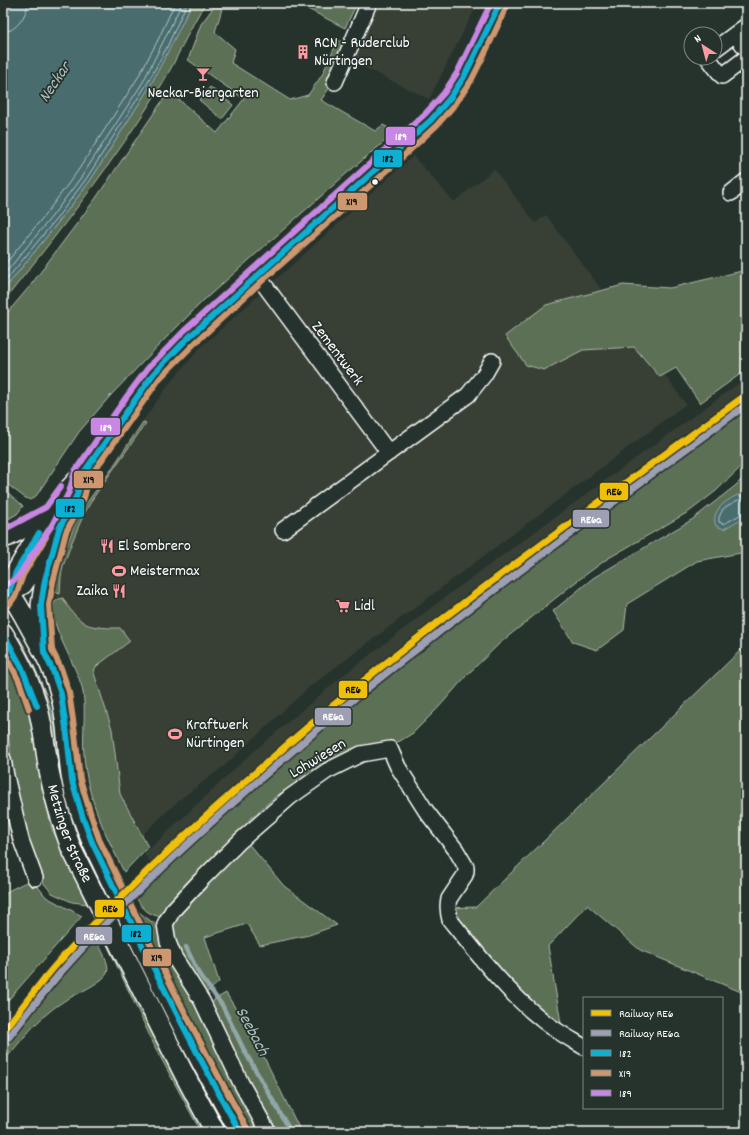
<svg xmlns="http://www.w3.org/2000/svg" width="749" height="1135" viewBox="0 0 749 1135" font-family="Dekko,sans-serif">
<rect width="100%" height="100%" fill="#26332d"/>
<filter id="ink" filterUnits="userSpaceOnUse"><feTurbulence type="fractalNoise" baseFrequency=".025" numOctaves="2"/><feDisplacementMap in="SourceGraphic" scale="8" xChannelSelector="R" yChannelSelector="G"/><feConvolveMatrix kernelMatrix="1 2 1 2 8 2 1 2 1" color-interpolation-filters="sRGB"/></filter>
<g filter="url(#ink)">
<path fill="#383f36" d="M377 3H478L429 99 351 61Z
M413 156 454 202 494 169 535 223 546 215 686 404 308 688 224 766 178 801 141 836 117 795 101 704 57 617 56 579 79 517 122 450 169 384 201 347Z
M746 378V404L464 616 343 710 231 804 159 873 144 854 253 752 345 674 448 595Z"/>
<path fill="#5b7054" stroke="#adb8aa" d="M192 3H205V4C188 30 178 58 162 84 115 161 59 232 3 302V291L60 220 90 181 150 86Z
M296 3H357L345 28Z
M216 4 222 9 215 32 235 49 231 63 290 100 308 95 322 75 338 40 348 45 333 83 321 100 375 131 383 125 396 132 346 174 204 300 163 341 111 395 79 432 36 496 30 500 24 497 3 481V318L30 286 96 198 169 91 217 133 244 99 188 60 201 24Z
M210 87 233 105 222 119 199 100Z
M746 270V370L700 403 676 368 660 377 634 347 583 350 544 370 526 365 505 336 546 305 623 285 670 288Z
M746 404V462L716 491 690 511 607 559 573 584 500 643 467 675 438 708 413 733 400 741 384 746 277 795 249 820 244 832 162 917C149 915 142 909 136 897L163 869 231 804 343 710 464 616Z
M143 422 146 423 93 498 83 516 72 542 63 566 61 576 60 594 54 592C60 566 67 540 79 516 88 499 98 488 109 473 120 456 132 439 143 422Z
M746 475V552L697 561 627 604 624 630 597 650 573 642 553 611 593 578 693 519 735 486Z
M3 489 20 503 23 506 17 514 3 522Z
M63 598C68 608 76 618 86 624 94 628 111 628 120 628L130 641 98 665 95 668 94 673 112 729 120 794 148 847 124 872C106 835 86 797 84 754 82 732 87 709 82 687 75 665 62 645 55 623 53 617 51 606 55 602 57 599 60 599 63 598Z
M19 637C33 662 45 687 52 714 57 732 59 751 61 770L231 1132H227L213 1109 164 1013 79 841 71 821 16 639Z
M746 645V994L640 950 587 905 548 946 563 1035 540 1019 447 908 476 907Z
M8 663 24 697 34 731 41 782 52 829 87 904 72 902 52 893 42 881 31 858 25 822 14 779 7 725 3 708V665Z
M247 842 284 886 337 925 309 935 260 945 247 924 205 937 219 982 205 994 177 952 171 923Z
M32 879 46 897 82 916 3 1006V940L5 937 3 935V897L8 891Z
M137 910C144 917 152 921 159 928L266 1132H251C209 1060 172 985 135 911Z
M104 931 207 1132H201L156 1049 102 934Z
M96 939C100 948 111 964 107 973 103 983 71 996 61 1003 39 1017 20 1042 3 1062V1041L69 963 73 964Z
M226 993 258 1045 301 1132H278L250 1084 211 1006 214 1000Z"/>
<path fill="#496c6e" stroke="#92a7a8" d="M14 3H192L170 48 150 86 90 181 60 220 3 291V20Z
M737 495 746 498V516L724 529 716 526C715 523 714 519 715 516 718 505 729 500 737 495Z"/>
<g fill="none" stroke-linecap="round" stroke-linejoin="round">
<path stroke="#b6c4c5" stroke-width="1" d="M3 32C16 32 27 15 28 3
M3 267 48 211 77 172 107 126 137 79 157 42 175 3
M3 276 53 215 82 176 143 82 162 44 182 3
M3 284 57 218 86 179 147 84 167 47 187 3
M746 501 738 500 727 506 723 509 719 517V522L724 524 743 513H746"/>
<path stroke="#92a7a8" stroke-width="4.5" d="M186 947 199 974 222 1005 244 1050 291 1132"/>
<defs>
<path id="minor" d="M735 34 746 49
M715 49 746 26
M708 58 722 76 746 58
M335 82 369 3
M731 193 746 181
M257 275 389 453
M283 530 468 395 484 375 492 361
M3 759 6 776 21 840 35 878
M268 1132 241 1083 202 1001 174 957 168 942 165 924 173 910 201 880 240 841 290 797 327 771 361 754 390 749 398 767 426 811 456 850 466 867V871L465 875 449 899C447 906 448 912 450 920 478 955 506 991 541 1019 554 1030 569 1038 584 1047"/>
<g id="major">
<path d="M3 538 9 536 50 514"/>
<path d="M3 583C13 597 22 612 30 627 42 649 54 669 60 693 68 722 67 752 72 781 76 802 84 822 92 842 139 940 186 1038 240 1132"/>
<path d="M13 590 23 584 59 529 77 492"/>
<path d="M3 600 9 592 16 572 51 513 68 490 82 475 134 401 154 373 189 337 257 275 392 156 431 120 450 98 464 77 478 50 500 3"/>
<path id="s1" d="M3 633C19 659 34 687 40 717 44 735 46 753 49 771 54 797 62 823 71 848L183 1072 215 1132"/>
<path d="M44 647 41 605 45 580 55 545"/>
</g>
</defs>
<use href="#minor" stroke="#fff" stroke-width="18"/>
<use href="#major" stroke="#fff" stroke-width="22"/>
<use href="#minor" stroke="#26332d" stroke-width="15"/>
<use href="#major" stroke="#26332d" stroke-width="19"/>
<defs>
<path id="bus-1" d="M3 600 9 592 16 572 39 533
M3 633 22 668 37 706
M240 1132C187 1037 139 940 92 842L83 818 72 781 67 735 61 694 53 671 44 652 41 605 45 580 59 529 77 495 82 475 154 373 189 337 431 120 450 98 464 77 500 3"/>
<path id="bus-2" d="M9 605 16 595 23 575 46 537
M3 649 19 681 29 709
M247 1128C194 1034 146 937 99 839L91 815 80 779 75 734 69 692 61 668 52 650 49 605 53 582 66 532 84 498 89 478 160 378 195 343 262 281 397 162 437 125 456 103 471 81 485 53 507 6"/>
<path id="bus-3" d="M3 530 46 507 61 486
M3 587 17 578 52 525 69 492 75 471 127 396 148 368 184 331 425 114 444 93 457 73 491 3"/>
</defs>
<use href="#bus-1" stroke="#26332d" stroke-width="9"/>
<use href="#bus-2" stroke="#26332d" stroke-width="9"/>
<use href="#bus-3" stroke="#26332d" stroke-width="9"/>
<use href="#bus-1" stroke="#0dafd3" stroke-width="6"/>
<use href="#bus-2" stroke="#cd976f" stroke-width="6"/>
<use href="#bus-3" stroke="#c787e3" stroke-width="6"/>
<defs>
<path id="rail-1" d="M3 1032C20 1010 37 987 55 966 114 900 180 839 246 781 277 754 308 726 340 700 471 593 610 495 746 395"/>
<path id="rail-2" d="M9 1037C26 1015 43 993 61 972 119 906 184 846 250 788 281 761 312 734 343 708 473 602 611 505 746 405"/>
</defs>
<use href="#rail-1" stroke="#26332d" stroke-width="10"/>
<use href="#rail-2" stroke="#26332d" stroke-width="10"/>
<use href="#rail-1" stroke="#f0c008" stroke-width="7"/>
<use href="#rail-2" stroke="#9e9fb2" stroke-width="7"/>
</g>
</g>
<defs>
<symbol id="building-bare" viewBox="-9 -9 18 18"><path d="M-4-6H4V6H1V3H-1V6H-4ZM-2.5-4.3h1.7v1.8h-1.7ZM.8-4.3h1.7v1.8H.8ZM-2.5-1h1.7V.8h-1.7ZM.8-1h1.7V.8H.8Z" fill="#ff9aa2" stroke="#26332d" stroke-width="2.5" paint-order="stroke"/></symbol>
<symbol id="bar-bare" viewBox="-9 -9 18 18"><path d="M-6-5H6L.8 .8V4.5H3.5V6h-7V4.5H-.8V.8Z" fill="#ff9aa2" stroke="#26332d" stroke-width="2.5" paint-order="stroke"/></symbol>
<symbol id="restaurant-bare" viewBox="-9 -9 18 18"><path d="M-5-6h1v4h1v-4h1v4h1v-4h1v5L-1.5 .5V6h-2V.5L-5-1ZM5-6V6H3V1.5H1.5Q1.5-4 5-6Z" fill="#ff9aa2" stroke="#26332d" stroke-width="2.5" paint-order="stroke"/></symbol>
<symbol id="stadium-bare" viewBox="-9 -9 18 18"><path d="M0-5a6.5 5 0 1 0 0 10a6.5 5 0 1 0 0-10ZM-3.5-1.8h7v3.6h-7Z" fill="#ff9aa2" stroke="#26332d" stroke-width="2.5" paint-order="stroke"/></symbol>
<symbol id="supermarket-bare" viewBox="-9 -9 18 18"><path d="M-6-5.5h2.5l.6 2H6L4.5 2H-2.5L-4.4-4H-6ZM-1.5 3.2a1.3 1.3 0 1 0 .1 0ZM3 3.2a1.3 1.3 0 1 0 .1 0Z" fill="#ff9aa2" stroke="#26332d" stroke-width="2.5" paint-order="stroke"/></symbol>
</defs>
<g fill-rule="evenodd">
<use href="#building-bare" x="293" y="42" width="20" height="20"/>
<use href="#bar-bare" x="193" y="64" width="20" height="20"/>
<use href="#restaurant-bare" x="97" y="536" width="20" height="20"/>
<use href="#stadium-bare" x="109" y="561" width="20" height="20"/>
<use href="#restaurant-bare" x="109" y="581" width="20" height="20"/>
<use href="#supermarket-bare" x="333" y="596" width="20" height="20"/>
<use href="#stadium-bare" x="165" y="724" width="20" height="20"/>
</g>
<circle fill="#fff" stroke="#26332d" stroke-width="1.5" cx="375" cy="182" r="3.5"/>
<g text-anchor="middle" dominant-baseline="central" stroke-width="3.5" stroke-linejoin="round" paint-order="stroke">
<g font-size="16" fill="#fff" stroke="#26332d" text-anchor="start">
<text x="314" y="43">RCN - Ruderclub<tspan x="314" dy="18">Nürtingen</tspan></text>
<text x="203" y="93" text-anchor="middle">Neckar-Biergarten</text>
<text x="118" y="546">El Sombrero</text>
<text x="130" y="571">Meistermax</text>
<text x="108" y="591" text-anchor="end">Zaika</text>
<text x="354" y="606">Lidl</text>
<text x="186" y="725">Kraftwerk<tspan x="186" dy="18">Nürtingen</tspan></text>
</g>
<g font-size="16" fill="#fff" stroke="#26332d">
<text transform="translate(337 354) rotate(53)">Zementwerk</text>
<text transform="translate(318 759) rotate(-31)">Lohwiesen</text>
<text stroke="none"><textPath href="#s1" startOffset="213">Metzinger Straße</textPath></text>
</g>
<g font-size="17" font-style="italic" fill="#adbdbe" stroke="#26332d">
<text transform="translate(56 83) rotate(-56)">Neckar</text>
<text transform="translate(251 1032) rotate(62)">Seebach</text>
</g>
</g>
<g stroke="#26332d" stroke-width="1.5">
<rect x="385" y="126" width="31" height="20" rx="4" fill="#c787e3"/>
<rect x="373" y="149" width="30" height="19" rx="4" fill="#0dafd3"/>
<rect x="337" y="192" width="31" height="19" rx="4" fill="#cd976f"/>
<rect x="90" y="417" width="31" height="19" rx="4" fill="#c787e3"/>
<rect x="73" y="470" width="31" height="19" rx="4" fill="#cd976f"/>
<rect x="599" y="482" width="30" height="19" rx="4" fill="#f0c008"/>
<rect x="55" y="498" width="30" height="20" rx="4" fill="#0dafd3"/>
<rect x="572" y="509" width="38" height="19" rx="4" fill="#9e9fb2"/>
<rect x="338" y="680" width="30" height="19" rx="4" fill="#f0c008"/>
<rect x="314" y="707" width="38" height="19" rx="4" fill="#9e9fb2"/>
<rect x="94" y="899" width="31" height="19" rx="4" fill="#f0c008"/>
<rect x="121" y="924" width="31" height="19" rx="4" fill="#0dafd3"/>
<rect x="75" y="926" width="38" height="19" rx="4" fill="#9e9fb2"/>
<rect x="142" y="948" width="30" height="19" rx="4" fill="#cd976f"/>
</g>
<g font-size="11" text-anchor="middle" font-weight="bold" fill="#fff">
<text x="401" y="140">189</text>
<text x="106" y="431">189</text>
<text x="591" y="523">RE6a</text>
<text x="333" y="720">RE6a</text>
<text x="94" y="940">RE6a</text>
</g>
<g font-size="11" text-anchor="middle" font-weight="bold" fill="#111">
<text x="388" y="162">182</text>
<text x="352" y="205">X19</text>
<text x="89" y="483">X19</text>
<text x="614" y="495">RE6</text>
<text x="70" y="512">182</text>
<text x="353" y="693">RE6</text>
<text x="110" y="912">RE6</text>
<text x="136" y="937">182</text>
<text x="157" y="961">X19</text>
</g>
<rect width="749" height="1135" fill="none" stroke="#26332d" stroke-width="16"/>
<rect x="8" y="8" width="733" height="1119" fill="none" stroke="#fff" stroke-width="1.5" filter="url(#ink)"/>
<rect x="583" y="997" width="140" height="112" fill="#26332d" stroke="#7d8581"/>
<rect x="591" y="1010" width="20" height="6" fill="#f0c008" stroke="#7d8581"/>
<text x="619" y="1017" font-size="12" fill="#ffffff">Railway RE6</text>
<rect x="591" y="1030" width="20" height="6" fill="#9e9fb2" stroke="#7d8581"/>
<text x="619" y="1037" font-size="12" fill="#ffffff">Railway RE6a</text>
<rect x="591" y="1050" width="20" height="6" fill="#0dafd3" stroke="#7d8581"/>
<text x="619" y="1057" font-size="12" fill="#ffffff">182</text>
<rect x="591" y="1070" width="20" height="6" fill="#cd976f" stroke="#7d8581"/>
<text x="619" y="1077" font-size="12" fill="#ffffff">X19</text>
<rect x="591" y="1090" width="20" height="6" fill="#c787e3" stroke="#7d8581"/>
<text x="619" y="1097" font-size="12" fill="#ffffff">189</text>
<g transform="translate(703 46) rotate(324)"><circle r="19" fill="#26332d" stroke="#7d8581"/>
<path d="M0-3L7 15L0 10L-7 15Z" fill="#ff9aa2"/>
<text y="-6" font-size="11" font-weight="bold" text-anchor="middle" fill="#ffffff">N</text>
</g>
</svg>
